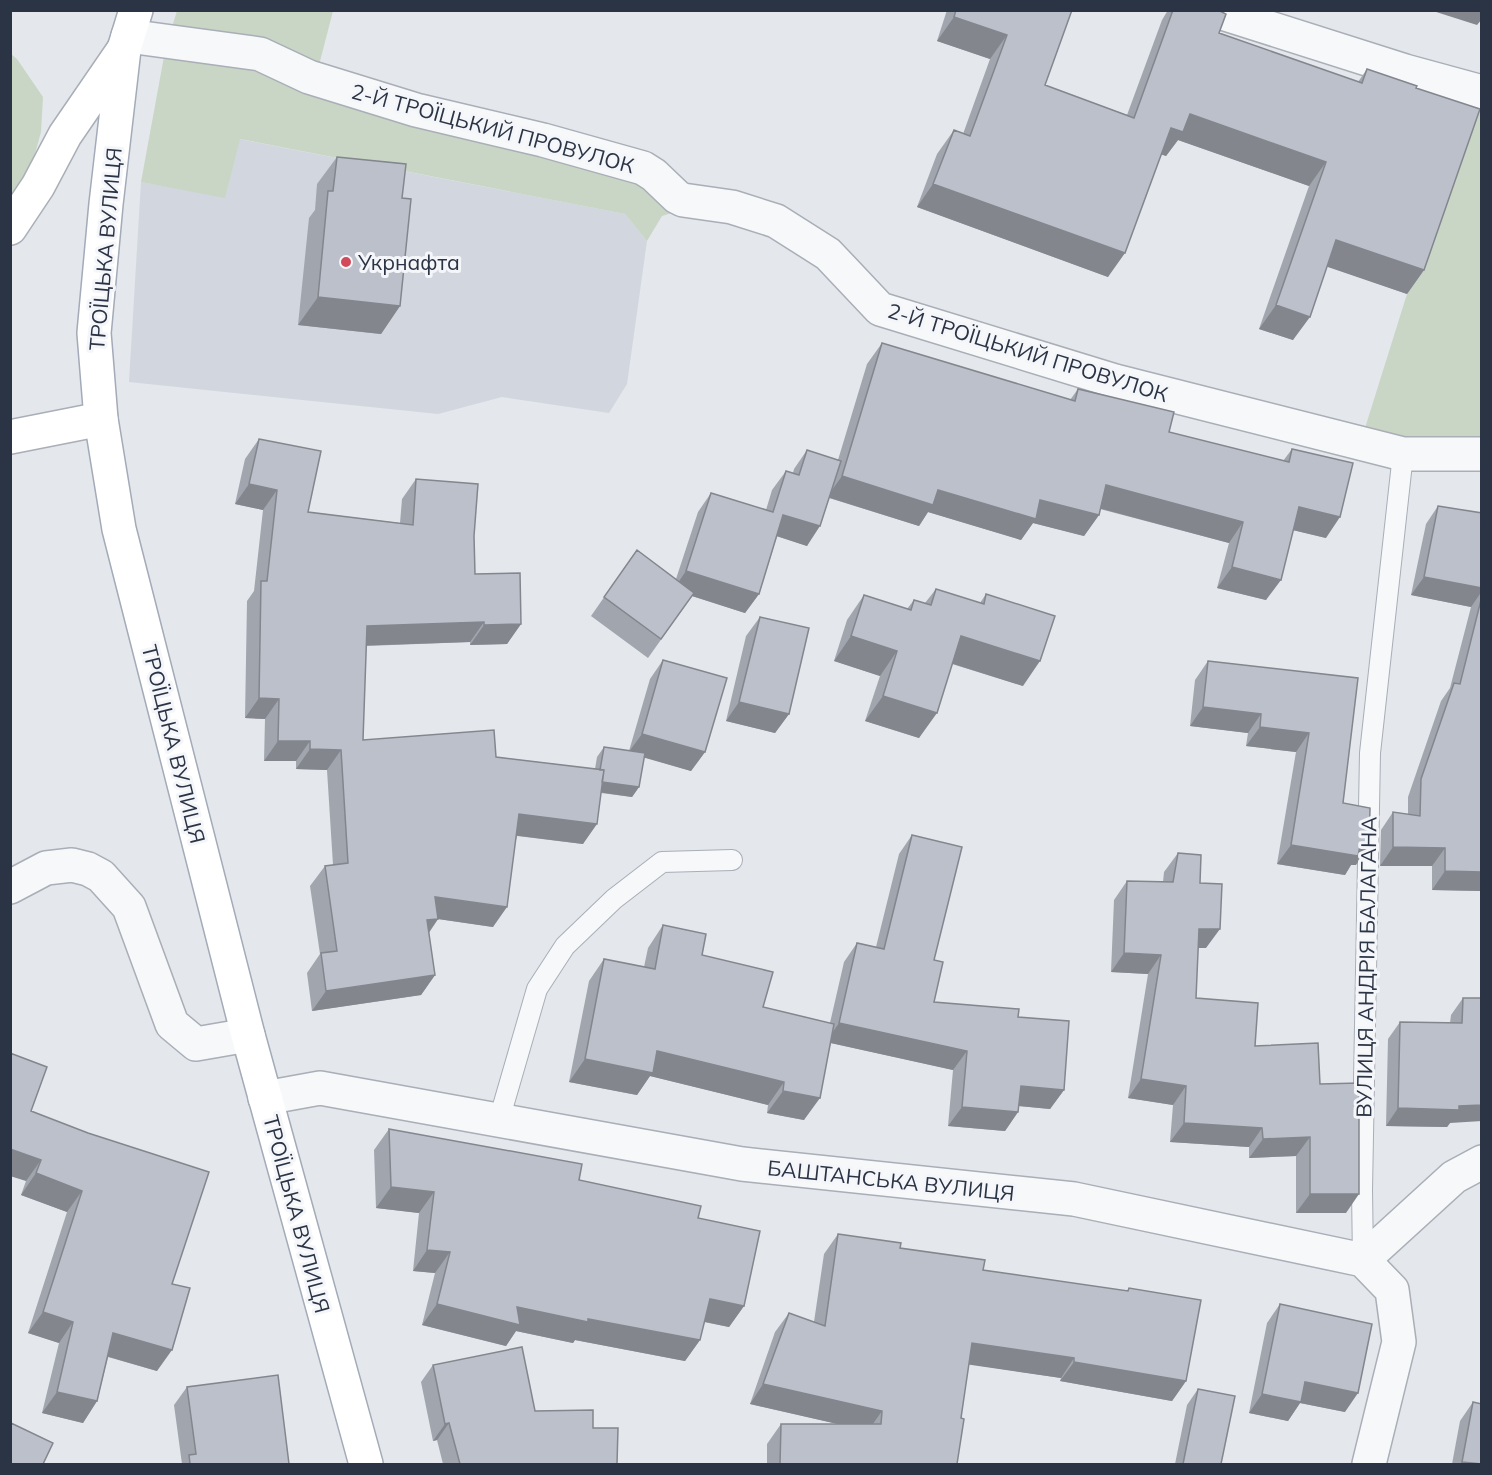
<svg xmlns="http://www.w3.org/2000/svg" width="1492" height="1475" viewBox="0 0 1492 1475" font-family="Mulish,sans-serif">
<rect width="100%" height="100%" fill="#e4e7ec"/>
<path fill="#d2d6de" d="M239 139 625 214 647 241 627 384 609 413 502 397 438 414 129 382 141 182 225 197Z"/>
<path fill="#c9d6c5" d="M177 11H333L318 69 170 33Z
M165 51 257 63 637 176 681 210 662 216 647 241 625 214 240 139 225 198 141 182Z
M11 54 17 59 43 97 41 132 33 161 11 201Z
M1471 108 1481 110V436L1407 438 1365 428 1407 294Z"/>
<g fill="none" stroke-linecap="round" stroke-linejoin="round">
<defs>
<path id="lane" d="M499 1120 537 989 565 946 614 899 662 862 732 860
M1363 1260 1362 1190 1370 753 1403 454"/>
<path id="street" d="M1213 10 1405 71 1482 92
M128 36 260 54 309 77 416 110 543 140 643 168 654 175 677 197 683 200 732 207 776 221 828 254 880 309 1115 381 1403 454H1482
M10 887 46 868 72 865 88 869 101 876 129 907 172 1024 196 1044 248 1035
M265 1098 320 1088 742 1164 1074 1199 1363 1260 1454 1177 1482 1162
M1363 1260 1392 1290 1399 1342 1369 1464"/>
<path id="secondary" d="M10 228 38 186 65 135 124 49
M10 437 101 419"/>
<path id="primary" d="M136 10 124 49 106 204 94 333 101 419 119 529 248 1035 366 1464"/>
</defs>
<use href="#lane" stroke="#a9aeb7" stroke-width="22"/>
<use href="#street" stroke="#a9aeb7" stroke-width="36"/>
<use href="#secondary" stroke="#a9aeb7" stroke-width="36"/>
<use href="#primary" stroke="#a3abb8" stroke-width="36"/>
<use href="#lane" stroke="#f7f8fa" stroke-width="20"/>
<use href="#street" stroke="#f7f8fa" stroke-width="33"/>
<use href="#secondary" stroke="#fff" stroke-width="33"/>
<use href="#primary" stroke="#fff" stroke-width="33"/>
</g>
<path fill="#a1a5ae" d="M947 10H1072L1045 85 1127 115 1162 20 1168 10H1218L1219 33 1358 82 1367 69 1416 88 1424 270 1407 294 1327 266 1293 340 1259 329 1309 186 1178 140 1166 156 1161 154 1108 277 917 207 937 154 954 130 963 134 990 59 937 41Z
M337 157 402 198 400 306 381 334 298 325 309 218 315 210 317 184Z
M882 343 1070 400 1078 389 1169 432 1283 461 1292 449 1326 538 1293 530 1266 600 1217 588 1229 543 1100 509 1099 515 1084 536 1033 523 1021 540 928 512 919 526 829 498 807 546 777 536 759 594 745 613 692 596 648 658 591 616 637 550 676 579 698 512 711 493 766 510 772 490 786 471 793 473 794 469 807 450 838 460 867 364Z
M259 439 308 512 400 523 402 499 416 479 474 536 475 574 521 624 507 644 470 645V642L366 646 363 740 595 769 597 757 604 747 629 751 650 679 663 660 705 752 691 771 644 757 639 787 632 797 601 793 583 844 517 836 493 927 438 919 429 933 435 975 421 995 312 1011 307 973 320 954 310 886 325 866 333 865 327 770 296 769V761H264L265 719 245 718 247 601 254 591 263 510 235 504 245 459Z
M1438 506 1482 513V891L1432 890V866H1380L1381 830 1393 812 1408 814V797L1441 701 1450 688 1471 607 1411 595 1426 524Z
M936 589 980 603 986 594 1023 686 952 664 919 738 865 721 880 676 834 661 847 620 864 595 907 609 914 600 925 603Z
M760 617 789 714 775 733 726 721 746 636Z
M1208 661 1358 678 1343 803 1356 865H1351L1345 875 1277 864 1296 752 1246 746 1248 733 1190 726 1195 680Z
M912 835 934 960V1002L1018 1017 1064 1090 1050 1109 1019 1106 1018 1112 1005 1131 948 1126 953 1070 831 1043 804 1120 767 1113 768 1105 650 1076 637 1095 569 1082 589 981 604 959 644 967 648 948 663 925 702 955 763 1007 830 1023 844 962 857 943 876 947 899 854Z
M1178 853 1200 883 1206 948H1198L1196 998 1255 1046 1320 1084 1346 1213H1296V1156L1249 1158V1147L1170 1142 1173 1105 1128 1098 1148 974 1111 972 1114 900 1127 881 1163 882 1164 872Z
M1463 998H1482L1450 1123 1447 1127 1386 1126 1388 1039 1400 1022 1450 1023 1451 1015Z
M31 1111 172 1284 157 1371 108 1357 97 1401 83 1423 42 1413 59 1343 28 1333 67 1212 21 1195 26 1181Z
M389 1129 579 1180 698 1218 744 1306 729 1327 704 1322 700 1340 685 1361 575 1340 573 1343 516 1331 506 1346 422 1325 435 1273 413 1271 419 1213 376 1208 374 1150Z
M838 1234 900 1248 983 1270 1127 1291 1129 1288 1186 1381 1172 1401 1060 1381 1061 1378 969 1364 961 1418 957 1464H767V1444L781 1424H838L750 1404 775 1332 789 1313 814 1322 824 1254Z
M1280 1304 1345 1412 1300 1403 1288 1421 1249 1413 1267 1323Z
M433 1365 535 1411 593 1428 617 1464H443L437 1440 433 1441 421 1382Z
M187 1387 289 1464H182L174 1405Z
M1198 1389 1221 1464H1175L1187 1405Z
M1473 1402 1482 1464H1452L1460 1421Z"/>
<path fill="#83868d" d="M1433 10H1482V19L1477 25 1433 11Z
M954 17 1007 35 990 59 937 41Z
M1190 114 1326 162 1309 186 1178 140 1166 156 1154 152 1171 128Z
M933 184 1125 253 1108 277 917 207Z
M1336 240 1424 270 1407 294 1319 264Z
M318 297 400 306 381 334 298 325Z
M1276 305 1310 317 1293 340 1259 329Z
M842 476 938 490 1040 500 1099 515 1084 536 1033 523 1021 540 928 512 919 526 827 497Z
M249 484 277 490 263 510 235 504Z
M1106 485 1243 522 1229 543 1091 506Z
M1299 507 1340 517 1326 538 1284 528Z
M783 515 820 526 807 546 770 534Z
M1232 567 1281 580 1266 600 1217 588Z
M686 571 759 594 745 613 692 596 648 658 692 596 673 590Z
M1424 577 1482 588V591L1471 607 1411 595Z
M484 622 470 642 352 646 367 626Z
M521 624 507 644 470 645 484 625Z
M851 636 897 651 880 676 834 661Z
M961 636 1040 661 1023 686 944 661Z
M883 696 937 713 919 738 865 721Z
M259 698 279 699 265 719 245 718Z
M739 702 789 714 775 733 726 721Z
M1203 707 1261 714 1248 733 1190 726Z
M1260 727 1309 733 1296 752 1246 746Z
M642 734 705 752 691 771 628 753Z
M278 741H310L296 761H264Z
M310 749 341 750 327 770 296 769Z
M598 781 639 787 632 797 591 791Z
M519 814 597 824 583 844 505 834Z
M1291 845 1360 846H1369L1356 865H1351L1345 875 1277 864Z
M1393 847 1445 848 1432 866H1380Z
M1445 871 1482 872V891L1432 890Z
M435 897 507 907 493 927 438 919 424 939 413 940Z
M1199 929H1220L1206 948H1185Z
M1124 953 1161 955 1148 974 1111 972Z
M435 975 421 995 312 1011 326 991Z
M839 1023 967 1051 953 1070 826 1042Z
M657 1051 784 1082 768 1105 650 1076 637 1095 569 1082 585 1059Z
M1141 1079 1186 1086 1173 1105 1128 1098Z
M1021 1086 1064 1090 1050 1109 1008 1105Z
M783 1091 820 1098 804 1120 767 1113Z
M1482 1105V1121L1450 1123 1447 1127 1386 1126 1398 1108Z
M962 1107 1018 1112 1005 1131 948 1126Z
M1184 1123 1262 1128 1249 1147 1170 1142Z
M1310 1137 1296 1156 1249 1158 1263 1139Z
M10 1149 41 1160 26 1181 10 1176Z
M36 1173 82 1191 67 1212 21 1195Z
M391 1187 434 1192 419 1213 376 1208Z
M1310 1194H1359L1346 1213H1296Z
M427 1250 450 1252 435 1273 413 1271Z
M710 1299 744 1306 729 1327 696 1320Z
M437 1304 517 1307 588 1319 700 1340 685 1361 575 1340 573 1343 516 1331 506 1346 422 1325Z
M43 1312 73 1322 59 1343 28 1333Z
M113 1333 172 1350 157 1371 99 1354Z
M972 1343 1074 1358 1061 1378 958 1363Z
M1074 1362 1186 1381 1172 1401 1060 1381Z
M1305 1382 1358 1393 1345 1412 1300 1403 1288 1421 1249 1413 1262 1394Z
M763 1384 882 1411 868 1431 750 1404Z
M57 1392 97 1401 83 1423 42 1413Z
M449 1423 437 1440 433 1441 445 1424Z
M1462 1462 1476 1464H1460Z"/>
<path fill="#bbc0ca" stroke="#83868d" stroke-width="1.5" d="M956 10H1072L1045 85 1134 118 1173 10H1218L1226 14 1219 33 1362 83 1367 69 1417 86 1416 88 1480 109 1424 270 1336 240 1310 317 1276 305 1326 162 1190 114 1183 132 1171 128 1125 253 933 184 954 130 970 136 1007 35 954 17Z
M337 157 406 164 402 198 411 199 400 306 318 297 328 191H333Z
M882 343 1075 401 1078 389 1174 412 1169 432 1289 462 1292 449 1353 463 1340 517 1299 507 1281 580 1232 567 1243 522 1106 485 1099 515 1040 500 1036 519 938 490 933 505 842 476Z
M259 439 321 451 308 512 413 525 416 479 478 484 474 536 475 574 520 573 521 624 484 625V622L367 626 363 740 494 730 496 757 604 770 597 824 519 814 507 907 435 897 438 919 427 920 435 975 326 991 321 953 337 951 325 866 348 863 341 750 310 749V741H278L279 699 259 698 261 581H267L277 490 249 484Z
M807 450 841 461 820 526 783 515 759 594 686 571 711 493 773 512 786 471 799 475Z
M1438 506 1482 513V588L1424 577Z
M637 550 694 593 661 639 604 597Z
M936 589 984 604 986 594 1055 616 1040 661 961 636 937 713 883 696 897 651 851 636 864 595 911 610 914 600 931 605Z
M1482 596V872L1445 871V848L1393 847V812L1420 816 1421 779 1454 683 1460 684Z
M760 617 809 628 789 714 739 702Z
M663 660 727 678 705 752 642 734Z
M1208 661 1358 678 1343 803 1370 808 1369 846H1360L1358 856 1291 845 1309 733 1260 727 1261 714 1203 707Z
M604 747 645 753 639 787 602 782 604 770H600Z
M912 835 962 847 934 960 943 962 934 1002 1019 1009 1018 1017 1069 1021 1064 1090 1021 1086 1018 1112 962 1107 967 1051 839 1023 857 943 884 949Z
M1178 853 1201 855 1200 883 1222 884 1220 929H1199L1196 998 1258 1003 1255 1046 1318 1043 1320 1084 1359 1083V1194H1310V1137L1263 1139 1262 1128 1184 1123 1186 1086 1141 1079 1161 955 1124 953 1127 881 1173 882Z
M663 925 706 934 702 955 773 972 763 1007 834 1024 820 1098 783 1091 784 1082 657 1051 653 1073 585 1059 604 959 655 969Z
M1463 998H1482V1105L1459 1106V1110L1398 1108 1400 1022 1462 1023Z
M10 1053 47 1067 31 1111 88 1133 209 1172 172 1284 190 1288 172 1350 113 1333 97 1401 57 1392 73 1322 43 1312 82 1191 36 1173 41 1160 10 1149Z
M389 1129 582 1164 579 1180 701 1206 698 1218 760 1231 744 1306 710 1299 700 1340 588 1319V1322L517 1307 520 1325 437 1304 450 1252 427 1250 434 1192 391 1187Z
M838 1234 901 1243 900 1248 985 1260 983 1270 1128 1291 1129 1288 1201 1300 1186 1381 1074 1362V1358L972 1343 961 1418 964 1419 957 1464H780L781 1424H881L882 1411 763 1384 789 1313 825 1326Z
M1280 1304 1372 1324 1358 1393 1305 1382 1301 1402 1262 1394Z
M522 1347 535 1411 593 1410V1428H618L617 1464H460L449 1423 445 1424 433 1365Z
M278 1375 289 1464H190L189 1455 196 1454 187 1387Z
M1198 1389 1235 1396 1221 1464H1183Z
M1473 1402 1482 1404V1464L1462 1462Z
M11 1423 53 1443 43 1464H10Z"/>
<circle fill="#d1495b" stroke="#f4f6f9" stroke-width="2" cx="346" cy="262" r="6"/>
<g text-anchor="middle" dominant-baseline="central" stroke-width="6" stroke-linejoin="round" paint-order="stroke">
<g font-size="21" fill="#2b3445" stroke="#f4f6f9">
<text transform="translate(493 128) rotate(15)">2-Й ТРОЇЦЬКИЙ ПРОВУЛОК</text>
<text transform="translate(105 249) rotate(-85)">ТРОЇЦЬКА ВУЛИЦЯ</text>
<text transform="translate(1028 352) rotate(17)">2-Й ТРОЇЦЬКИЙ ПРОВУЛОК</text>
<text transform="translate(174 744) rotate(76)">ТРОЇЦЬКА ВУЛИЦЯ</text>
<text transform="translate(1366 967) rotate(-89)">ВУЛИЦЯ АНДРІЯ БАЛАГАНА</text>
<text transform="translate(891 1180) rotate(6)">БАШТАНСЬКА ВУЛИЦЯ</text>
<text transform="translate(297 1214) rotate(75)">ТРОЇЦЬКА ВУЛИЦЯ</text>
</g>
<g font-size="21" fill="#2b3445" stroke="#f4f6f9" text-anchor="start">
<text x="358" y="262">Укрнафта</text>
</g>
</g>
<rect width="1492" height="1475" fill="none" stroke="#2b3445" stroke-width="24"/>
</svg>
